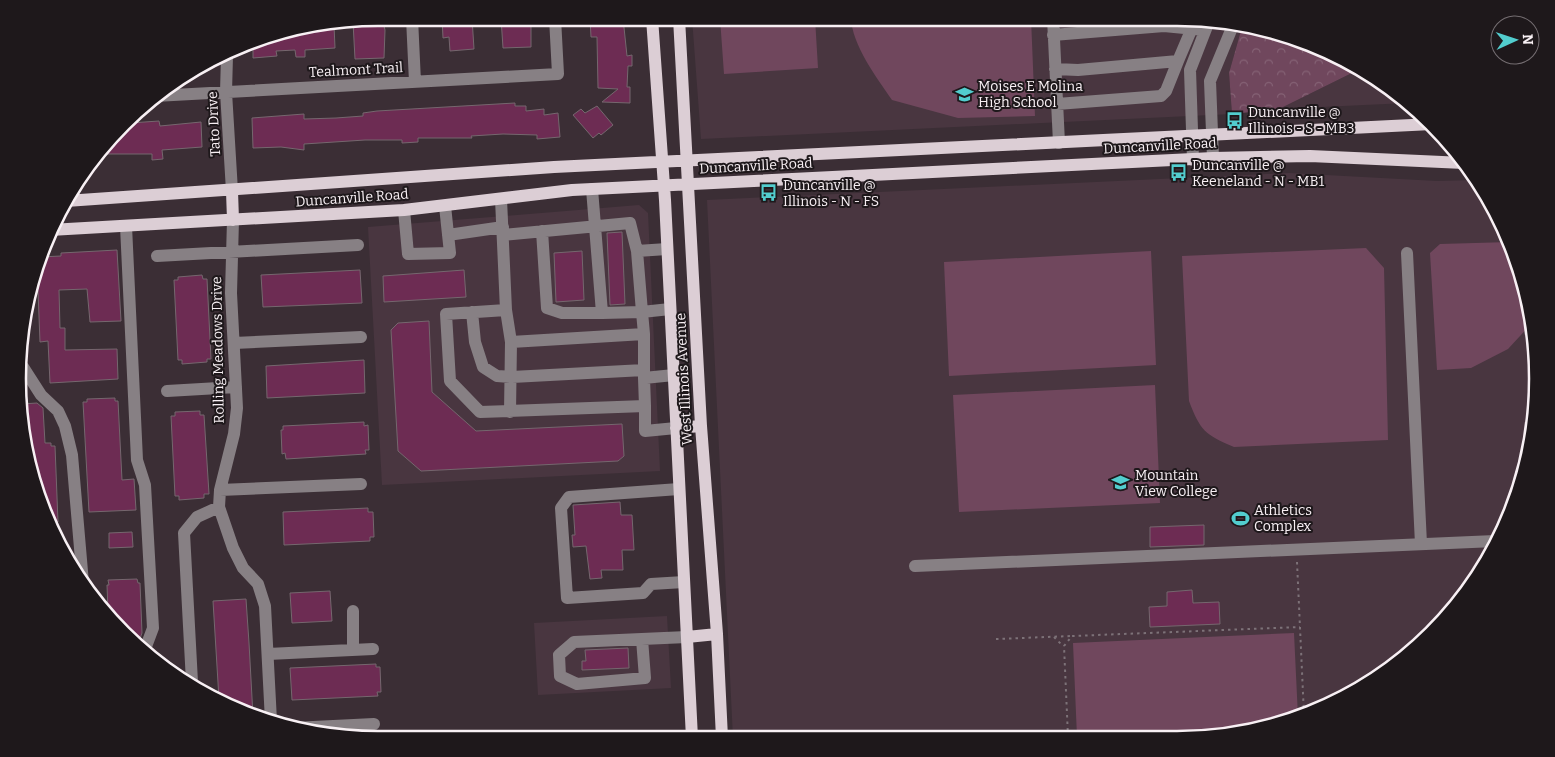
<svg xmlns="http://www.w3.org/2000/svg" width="1555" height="757" viewBox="0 0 1555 757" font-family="Bitter,serif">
<defs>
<pattern id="forest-crowns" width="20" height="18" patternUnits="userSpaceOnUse" patternTransform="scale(1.25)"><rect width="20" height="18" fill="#70475d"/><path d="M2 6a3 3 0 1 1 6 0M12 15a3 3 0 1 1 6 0" fill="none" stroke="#856275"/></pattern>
</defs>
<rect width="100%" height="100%" fill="#3b2e35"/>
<path fill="#493640" d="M692 18H1177L1248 25 1242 27 1229 73 1232 114 701 139Z
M1360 69 1377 79 1407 103 1279 109Z
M1289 173 1437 181 1478 180 1510 241 1531 308 1537 379 1531 449 1510 517 1463 598 1396 665 1315 712 1224 736 733 738 707 200Z
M639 205 648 213 660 471 382 485 368 227Z
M667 616 671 688 538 695 534 623Z"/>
<path fill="url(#forest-crowns)" d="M1248 25 1315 45 1360 69 1279 109 1232 114 1229 73 1242 27Z"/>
<path fill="#70475d" d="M720 18H815L818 68 724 74Z
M851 18H1031L1035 116 958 118 892 100C877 78 852 45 851 18Z
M1510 242 1531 308 1532 323 1508 349 1471 368 1437 370 1430 253 1440 244Z
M1366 248 1384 268 1388 440 1234 447C1205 435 1200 430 1189 401L1182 256Z
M1151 251 1156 365 949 376 944 262Z
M1155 385 1160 503 959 512 953 395Z
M1294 633 1298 717 1224 736 1077 737 1073 643Z"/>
<path fill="#6d2c53" stroke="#75676e" d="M382 18 385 30 384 58 355 59 353 22Z
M442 18H472L474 49 450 51 449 37 443 38Z
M501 18H531V47L503 48Z
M590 18H623L627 56 632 55V66H628L627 87H630V103L602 102 618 89 598 88 597 37H591Z
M334 25 335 48 305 50V57H296L295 50 276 51 277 56 253 58V42L262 37Z
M515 103V106H526V111L544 109V115L558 113 560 137 537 139V135L503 134 471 136 472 138H418V142L402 143V140H365L304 144V150L281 147 253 148 252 118 304 114V119L336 118 363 116V113L377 111Z
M597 106 613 125 601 135 599 133 593 138 573 115 581 109 585 113Z
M159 121 160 126 201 122 202 147 162 150 163 159 152 160V154H101L130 123Z
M622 232 625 304 610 305 607 233Z
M117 250 121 321 90 322 87 289 59 290 60 328H65V350L117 349 118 379 50 383 48 341 40 342 38 291H35V287H31L40 257 61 256V253Z
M582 251 584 300 556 302 554 253Z
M360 270 362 303 263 307 261 275Z
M464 270 466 297 384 302 383 276Z
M202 275 203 279H207L211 359H207V362L182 364V360H178L174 280H178V277Z
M429 321 432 392 476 431 622 424 624 456 618 461 421 471 398 451 391 330 398 323Z
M364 360 365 393 267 398 266 366Z
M115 398V401H118L122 480 134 479 136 510 89 512 83 402H87V399Z
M37 403 43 408 45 443H51V446H55L58 522H50L21 425V404Z
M200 411V415H204L209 494H204V498L179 500V496H175L171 416H175V412Z
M364 422V426L368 425 369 450H365L366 454 286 459 285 453 282 454 281 430H283V426Z
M620 502 621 515H632L634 550H622L623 570H601L602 578 590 579 586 546 573 547 572 535H575L573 505Z
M368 508V512H373L374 537H370V541L284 545 283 512Z
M1204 525V545L1150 547V527Z
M132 532 133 547 109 548V533Z
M137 579 138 583H140L142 633 138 644H135L111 618 110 611H108L107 585H109L108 580Z
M1192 590 1193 603 1219 602 1220 624 1150 627 1149 607 1167 606V592Z
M330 591 332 621 292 623 290 593Z
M246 599 249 643 253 716 240 712 219 699 213 601Z
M628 648 629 668 582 670V661H586L585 650Z
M376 664V667H380L381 692H377L378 696 292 700 290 668Z"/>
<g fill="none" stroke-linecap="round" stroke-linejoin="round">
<path stroke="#7d7278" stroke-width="2" stroke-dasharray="2.5 4" stroke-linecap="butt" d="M1297 562 1304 715
M1054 637 1063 646
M996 639 1072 636
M1068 737 1064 646 1072 636 1300 627"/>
<path stroke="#878084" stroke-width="12" d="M412 18 415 82
M1053 18 1059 143
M1053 35 1164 26 1205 30
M227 56 226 92 232 191
M1055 69 1078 70 1178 61 1192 28
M155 96 558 74 555 18
M1057 104 1161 96 1166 91 1178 61
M1213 158 1210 81 1234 23
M1193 160 1190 70 1209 21
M592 189 602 313 642 312 644 334
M501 199 506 310
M404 210 408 254 450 253 445 206
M233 220 231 293 237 408 234 434 220 490 219 507 233 548 243 568 258 584 265 606 271 721
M126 226 137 460 145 485 153 628 144 652
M542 231 547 308 562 313H602
M448 235 503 227
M503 235 630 223 637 251 667 249
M637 251 642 312 670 309
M1407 253 1421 544
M157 256 358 245
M472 312 475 342 483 367 497 376 512 377 644 370
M234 343 361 337
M23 367 41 395 58 411 65 426 72 455 83 583
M674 375 644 378V334L511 342 506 310 446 314 450 381 480 412 645 406V431L676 428
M644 378 645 406
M167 391 236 387
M510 412 511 342
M679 489 569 497 561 508 567 598 643 593 651 584 684 582
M220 490 361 484
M915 566 1495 541
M353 611V650
M642 639 645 678 577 684 560 676 559 655 574 642 687 637
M268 654 373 649
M192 682 184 533 197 517 219 507
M293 728 374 724"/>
<path stroke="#dcced5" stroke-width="12" d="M652 18 665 200 692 738
M679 18 701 426 717 634 722 738
M232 191 233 220
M66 201 554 167 1432 124
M50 230 404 210 572 190 1213 158 1310 156 1464 163
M676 428 701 426
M687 637 717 634"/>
</g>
<defs>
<symbol id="school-bare" viewBox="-9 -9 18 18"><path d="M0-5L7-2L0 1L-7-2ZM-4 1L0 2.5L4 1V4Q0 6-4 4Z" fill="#52cdce" stroke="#1e181b" stroke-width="2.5" paint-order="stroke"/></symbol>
<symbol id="bus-bare" viewBox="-9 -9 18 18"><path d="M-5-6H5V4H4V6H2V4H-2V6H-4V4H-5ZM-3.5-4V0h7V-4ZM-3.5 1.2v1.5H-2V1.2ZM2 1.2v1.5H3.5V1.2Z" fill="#52cdce" stroke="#1e181b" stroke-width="2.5" paint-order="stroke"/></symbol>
<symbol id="university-bare" viewBox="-9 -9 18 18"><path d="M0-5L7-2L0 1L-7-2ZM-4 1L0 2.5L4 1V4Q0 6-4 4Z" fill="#52cdce" stroke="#1e181b" stroke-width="2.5" paint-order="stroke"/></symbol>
<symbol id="stadium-bare" viewBox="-9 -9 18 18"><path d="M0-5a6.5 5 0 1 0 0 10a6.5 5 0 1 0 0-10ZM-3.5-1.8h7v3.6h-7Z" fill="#52cdce" stroke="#1e181b" stroke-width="2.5" paint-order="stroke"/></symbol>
</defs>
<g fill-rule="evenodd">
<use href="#school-bare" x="952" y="82" width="25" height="25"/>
<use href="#bus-bare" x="1222" y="108" width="25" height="25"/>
<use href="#bus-bare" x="1166" y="160" width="25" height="25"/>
<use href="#bus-bare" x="756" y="180" width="25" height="25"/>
<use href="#university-bare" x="1108" y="470" width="25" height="25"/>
<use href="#stadium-bare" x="1228" y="506" width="25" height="25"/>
</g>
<g text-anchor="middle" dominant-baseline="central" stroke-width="4" stroke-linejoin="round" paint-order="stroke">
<g font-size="14" fill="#f8f0f4" stroke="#1e181b">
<text transform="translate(356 70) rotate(-3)">Tealmont Trail</text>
<text transform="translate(214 124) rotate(-93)">Tato Drive</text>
<text transform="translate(1160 146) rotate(-3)">Duncanville Road</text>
<text transform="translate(756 166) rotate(-3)">Duncanville Road</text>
<text transform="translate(352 198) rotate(-4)">Duncanville Road</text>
<text transform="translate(218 350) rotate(-91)">Rolling Meadows Drive</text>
<text transform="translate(684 379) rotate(-93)">West Illinois Avenue</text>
</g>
<g font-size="14" fill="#f8f0f4" stroke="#1e181b" text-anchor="start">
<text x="978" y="86">Moises E Molina<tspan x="978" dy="16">High School</tspan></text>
<text x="1248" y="112">Duncanville @<tspan x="1248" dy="16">Illinois - S - MB3</tspan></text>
<text x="1192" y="165">Duncanville @<tspan x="1192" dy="16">Keeneland - N - MB1</tspan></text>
<text x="783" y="185">Duncanville @<tspan x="783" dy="16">Illinois - N - FS</tspan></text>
<text x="1135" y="475">Mountain<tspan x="1135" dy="16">View College</tspan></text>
<text x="1254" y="510">Athletics<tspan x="1254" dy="16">Complex</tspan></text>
</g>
</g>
<path d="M0 0H1555V757H0ZM378 26H1177A352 352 0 0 1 1529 378V379A352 352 0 0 1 1177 731H378A352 352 0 0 1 26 379V378A352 352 0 0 1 378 26Z" fill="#1e181b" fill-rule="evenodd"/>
<path fill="none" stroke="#f8f0f4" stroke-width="2.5" d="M378 26H1177A352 352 0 0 1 1529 378V379A352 352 0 0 1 1177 731H378A352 352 0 0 1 26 379V378A352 352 0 0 1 378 26Z"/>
<g transform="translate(1515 40) rotate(87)"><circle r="24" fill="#1e181b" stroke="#756e72"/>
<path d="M0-4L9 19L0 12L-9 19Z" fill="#52cdce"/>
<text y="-8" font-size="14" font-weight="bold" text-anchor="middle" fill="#f8f0f4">N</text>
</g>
</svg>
